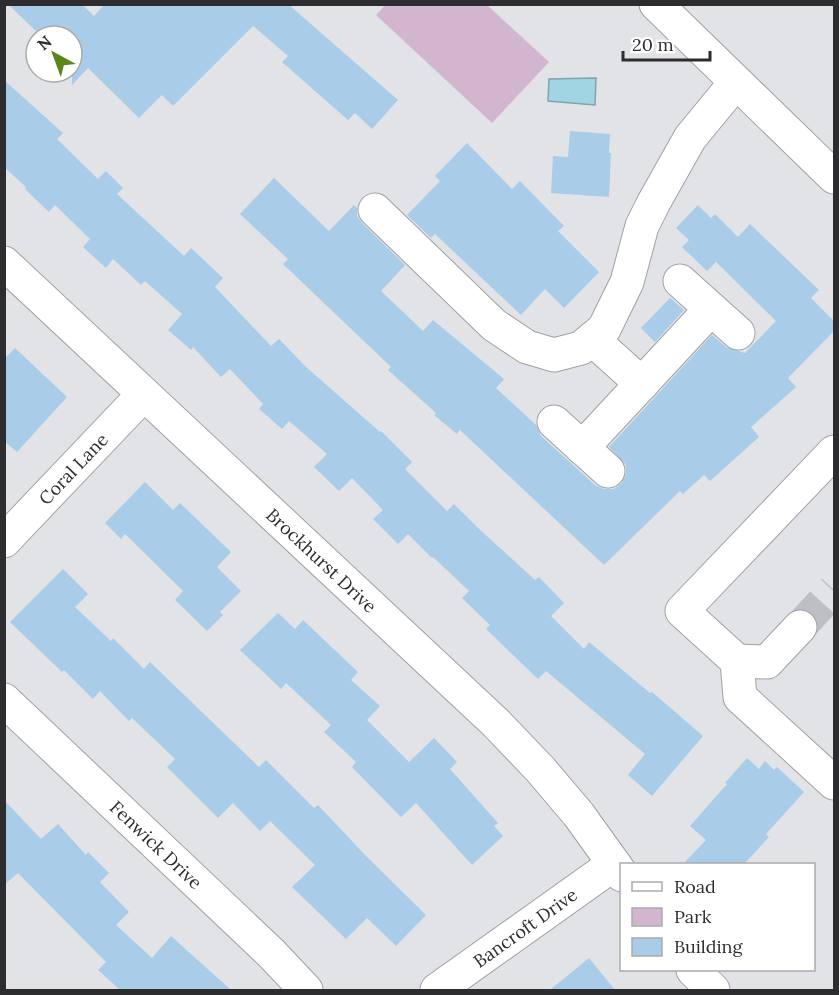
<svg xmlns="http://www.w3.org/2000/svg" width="839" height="995" viewBox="0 0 839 995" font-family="Lora,serif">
<rect width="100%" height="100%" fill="#e1e3e7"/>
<path fill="#d2b6d0" d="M386 4 487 5 549 62 492 123 376 15Z"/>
<path fill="#a2d5e3" stroke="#7fa3ad" stroke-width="1.5" d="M596 78 595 105 548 101 549 79Z"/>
<path fill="#a9cce9" d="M8 4H82L94 16 105 4H288L398 100 372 129 355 113 348 120 282 62 288 56 253 26 173 106 162 95 139 118 88 68 72 85V36H41Z
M4 80 63 133 57 139 98 179 106 171 123 188 117 194 184 256 191 248 223 278 215 287 271 346 279 339 306 367 380 432 381 431 412 462 405 469 447 511 454 504 477 527 535 580 539 577 564 603 551 616 584 649 589 642 650 693 652 692 703 736 652 796 628 775 645 754 546 671 538 679 486 629 490 625 462 598 469 591 433 557 432 558 408 534 398 544 373 519 383 510 352 478 339 491 314 467 327 454 289 421 282 429 259 409 263 404 230 369 221 377 193 347 191 350 168 330 182 314 145 281 141 285 113 259 106 268 83 247 90 239 55 205 49 212 25 189 26 187 4 167Z
M570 131 610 134 609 153H611L609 197 551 193 553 156 568 157Z
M467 143 512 189 520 181 564 226 558 231 599 272 564 308 545 289 521 315 435 234 431 238 407 215 440 181 435 176Z
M274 178 329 231 354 205 357 208V216L362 223 405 265 381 291 423 331 433 320 504 379 496 388 536 425 541 436 595 485 603 489H614L622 483 626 474V465L609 447 712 335 726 347 745 353 776 321 716 262 707 271 682 247 689 240 676 228 698 205 711 218 715 214 738 237 750 224 819 290 811 298 834 321V331L788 378 796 387 751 427 759 437 710 481 704 475 683 494 680 491 604 565 460 430 457 434 434 415 436 413 388 370 391 367 283 264 288 259 240 214Z
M670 298 684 310 655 342 641 328Z
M15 348 67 397 17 452 4 441V359Z
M145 482 173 510 180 503 231 552 217 567 241 591 220 612 223 615 207 631 175 600 183 591 125 534 121 539 105 523Z
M63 569 88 594 75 607 111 641 113 638 144 669 150 662 259 767 266 760 314 808 318 805 366 856 426 915 396 946 367 918 346 939 292 887 315 865 270 821 260 831 233 803 218 818 167 767 175 759 132 718 129 721 100 691 93 699 64 670 62 672 10 622Z
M278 613 295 629 303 620 358 672 351 680 380 706 367 720 409 762 434 738 457 762 450 769 498 823 494 826 503 836 472 865 416 803 401 817 352 767 356 762 324 732 331 725 286 683 281 689 240 650Z
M747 758 759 769 765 761 774 770 777 767 804 792 766 834 769 837 744 864H683L706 840 690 826 727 784 725 783Z
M4 800 41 839 58 824 86 855 88 852 109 873 100 882 129 912 116 925 152 958 171 936 231 990H120L98 970 106 962 18 873 4 885Z
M589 958 615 990H550Z"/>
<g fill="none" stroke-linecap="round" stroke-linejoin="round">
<path stroke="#bdbfc2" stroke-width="33" stroke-dasharray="33 16" stroke-linecap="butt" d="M800 627 834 590"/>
<defs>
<g id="minor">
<path d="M375 210 494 325 527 347 554 355 581 348 604 329 627 282 642 226 654 202 690 138 736 82"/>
<path id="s1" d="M4 263 496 723 540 769 579 815 622 875"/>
<path d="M680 281 738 333"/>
<path d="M592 339 642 384"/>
<path d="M554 422 608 471"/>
<path d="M582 448 711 309"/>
<path d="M834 452 682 611 737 661 740 697 834 783"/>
<path id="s2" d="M4 541 143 395"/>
<path d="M737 661 767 662 800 627"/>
<path id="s3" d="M4 700 272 954 306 990"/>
<path d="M693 970 713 990"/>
<path id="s4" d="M437 990 614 864"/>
</g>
<path id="major" d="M656 4 834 177"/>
</defs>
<use href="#minor" stroke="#a0a1a6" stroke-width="35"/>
<use href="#major" stroke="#a0a1a6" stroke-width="35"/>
<use href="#minor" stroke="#fff" stroke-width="33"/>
<use href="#major" stroke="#fff" stroke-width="33"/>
</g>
<g text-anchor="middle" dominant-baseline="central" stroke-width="6" stroke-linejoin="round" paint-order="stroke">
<g font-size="18" fill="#2d2d2f" stroke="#fff">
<text stroke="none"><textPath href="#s2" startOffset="100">Coral Lane</textPath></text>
<text stroke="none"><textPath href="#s1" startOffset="435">Brockhurst Drive</textPath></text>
<text stroke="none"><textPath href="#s3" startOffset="210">Fenwick Drive</textPath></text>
<text stroke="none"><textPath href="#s4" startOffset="108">Bancroft Drive</textPath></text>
</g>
</g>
<rect width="839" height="995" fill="none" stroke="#2d2d2f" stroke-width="12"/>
<rect x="620" y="863" width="195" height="108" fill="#ffffff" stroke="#ababac" stroke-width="1.5"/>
<rect x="632" y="882" width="30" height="9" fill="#ffffff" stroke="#ababac" stroke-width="1.5"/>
<text x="674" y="893" font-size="18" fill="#2d2d2f">Road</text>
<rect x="632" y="908" width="30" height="18" fill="#d2b6d0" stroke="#ababac" stroke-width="1.5"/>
<text x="674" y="923" font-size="18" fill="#2d2d2f">Park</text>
<rect x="632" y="938" width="30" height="18" fill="#a9cce9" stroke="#ababac" stroke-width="1.5"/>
<text x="674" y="953" font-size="18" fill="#2d2d2f">Building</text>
<g transform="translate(54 54) rotate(319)"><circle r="28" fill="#ffffff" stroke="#ababac" stroke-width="1.5"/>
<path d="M0-4.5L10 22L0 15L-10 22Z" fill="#598718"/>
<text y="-9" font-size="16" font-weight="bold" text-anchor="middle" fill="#2d2d2f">N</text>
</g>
<path d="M623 51v9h87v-9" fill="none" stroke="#2d2d2f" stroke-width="3"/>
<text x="632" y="51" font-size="18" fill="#2d2d2f" stroke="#ffffff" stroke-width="4.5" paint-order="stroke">20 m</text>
</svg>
